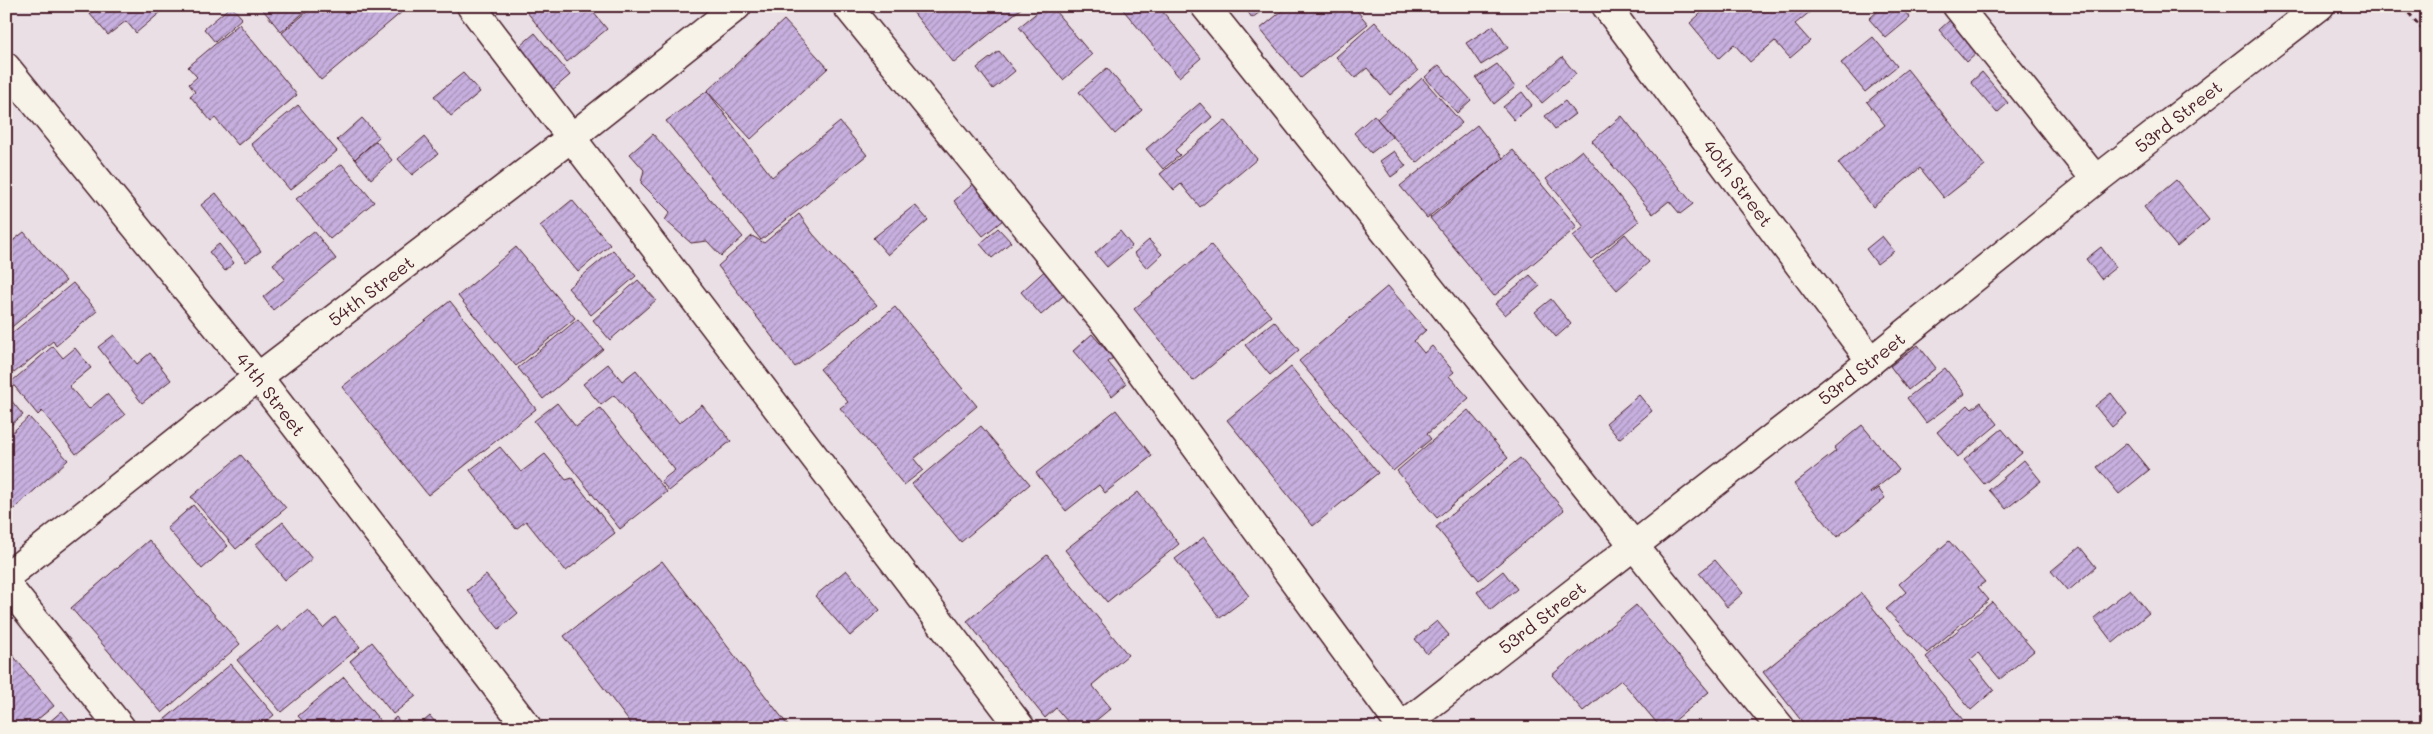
<svg xmlns="http://www.w3.org/2000/svg" width="2433" height="734" viewBox="0 0 2433 734" font-family="Mali,sans-serif">
<defs>
<pattern id="building-hatch" width="6" height="6" patternUnits="userSpaceOnUse" patternTransform="scale(1.25)"><rect width="6" height="6" fill="#c7b0df"/><path d="M-1 1l2-2M0 6l6-6M5 7l2-2" fill="none" stroke="#a48fb5"/></pattern>
</defs>
<rect width="100%" height="100%" fill="#e9dfe5"/>
<filter id="ink" filterUnits="userSpaceOnUse"><feTurbulence type="fractalNoise" baseFrequency=".02" numOctaves="2"/><feDisplacementMap in="SourceGraphic" scale="10" xChannelSelector="R" yChannelSelector="G"/><feConvolveMatrix kernelMatrix="1 2 1 2 8 2 1 2 1" color-interpolation-filters="sRGB"/></filter>
<g filter="url(#ink)">
<path fill="url(#building-hatch)" stroke="#4a1f2b" d="M97 6H168L136 33 126 21 108 35 89 13Z
M231 6 242 18 215 42 204 29Z
M260 6H312L281 32Z
M314 6H409L321 80 282 33Z
M522 6H588L607 29 567 62Z
M908 6H1024L954 63Z
M1045 6H1051L1092 55 1063 80 1019 27Z
M1120 6H1158L1201 58 1179 77Z
M1244 6H1268L1252 18Z
M1288 6H1353L1368 24 1301 78 1260 29Z
M1709 6H1817L1795 24 1810 41 1790 58 1775 41 1750 62 1734 44 1719 58 1690 23Z
M1883 6H1900L1910 18 1886 38 1869 19Z
M784 20 828 68 751 139 707 91Z
M1950 20 1978 52 1967 62 1939 30Z
M1375 22 1418 71 1390 95 1367 68 1355 78 1336 57Z
M239 24 297 95 238 145 215 118 211 121 190 96 195 92 189 84 197 77 188 67Z
M1493 26 1508 48 1481 65 1466 43Z
M535 33 570 75 549 93 513 52Z
M1873 37 1897 66 1865 92 1841 63Z
M999 51 1015 71 993 89 977 68Z
M1562 57 1576 74 1542 103 1528 86Z
M1497 64 1515 87 1494 104 1476 78Z
M1439 65 1471 100 1457 113 1425 77Z
M1107 68 1142 110 1115 134 1079 92Z
M1907 69 1985 166 1944 198 1920 168 1873 207 1838 163 1885 125 1867 102Z
M1982 72 2008 103 1997 113 1971 82Z
M463 73 480 92 451 116 434 96Z
M1422 78 1462 123 1417 163 1377 119Z
M707 91 772 177 840 122 867 155 761 240 666 121Z
M1522 92 1532 105 1514 120 1503 107Z
M1565 101 1575 114 1555 129 1545 116Z
M1200 103 1212 117 1175 150 1180 155 1163 169 1146 149Z
M298 105 337 151 290 190 251 144Z
M1374 115 1392 137 1371 153 1354 133Z
M1622 116 1693 204 1680 214 1669 201 1653 214 1592 141Z
M362 118 379 137 355 159 337 140Z
M1225 120 1257 159 1200 207 1181 184 1174 190 1160 174Z
M1477 125 1503 158 1427 218 1400 186Z
M653 134 743 237 721 256 707 241 691 243 665 220 670 212 641 183 644 170 630 154Z
M424 137 438 154 412 175 398 159Z
M376 141 392 160 371 179 355 159Z
M1513 150 1577 227 1494 296 1430 218Z
M1582 150 1639 221 1591 259 1573 236 1584 227 1546 179Z
M1394 151 1406 166 1391 177 1380 161Z
M342 164 374 202 330 239 296 199Z
M978 180 986 189 981 194 1003 220 983 236 954 201Z
M2176 180 2209 220 2177 247 2144 207Z
M216 193 261 251 246 262 201 205Z
M572 200 610 245 578 272 540 226Z
M915 205 928 220 888 255 873 238Z
M799 214 813 234 877 305 795 367 718 266 752 236 764 243Z
M998 228 1011 242 992 258 980 244Z
M314 231 336 259 273 310 263 297 285 279 273 264Z
M1120 231 1132 246 1107 267 1095 253Z
M24 232 66 281 6 332V246Z
M1625 234 1649 262 1617 290 1593 262Z
M1882 236 1894 251 1877 264 1866 249Z
M1149 240 1162 254 1147 268 1134 253Z
M219 244 234 263 225 271 209 252Z
M1211 245 1271 316 1193 381 1134 309Z
M516 247 575 318 516 366 458 296Z
M2101 247 2116 267 2101 279 2086 259Z
M613 250 636 276 591 315 568 288Z
M1049 267 1069 291 1041 315 1021 292Z
M1530 275 1540 286 1505 315 1495 304Z
M638 280 656 300 610 340 593 320Z
M73 283 97 311 56 346 53 341 14 373 6 363V338Z
M1388 286 1426 330 1414 341 1424 353 1432 346 1454 372 1449 376 1469 398 1427 434 1431 439 1393 471 1299 361Z
M1551 299 1571 324 1556 337 1535 312Z
M450 301 536 409 428 495 342 387Z
M895 307 977 406 914 459 923 470 904 485 840 408 848 402 820 369Z
M578 319 603 349 543 399 518 368Z
M1274 321 1299 350 1270 375 1245 345Z
M1092 334 1113 358 1108 362 1126 384 1112 396 1073 351Z
M114 335 137 364 150 353 171 380 142 403 98 347Z
M1918 345 1936 368 1908 390 1890 366Z
M53 346 63 358 75 348 91 368 69 386 89 409 107 394 125 415 76 454 42 411 38 415 11 382Z
M608 364 622 381 636 370 679 423 702 405 731 441 669 491 661 481 675 470 614 395 601 405 583 384Z
M1291 367 1378 473 1313 526 1227 420Z
M1945 368 1965 394 1926 423 1907 398Z
M2111 393 2127 414 2112 427 2095 406Z
M6 394 23 415 6 429Z
M1639 395 1652 411 1619 439 1606 423Z
M1981 402 1998 424 1958 457 1937 432 1968 405 1972 409Z
M557 403 576 427 600 408 667 492 620 529 534 421Z
M1116 410 1152 456 1105 493 1099 485 1066 511 1036 473Z
M1468 410 1508 458 1437 518 1397 471Z
M29 417 68 460 6 516V438Z
M1862 425 1899 470 1870 493 1871 494 1878 488 1885 498 1837 537 1794 484 1836 451 1834 448Z
M981 426 1030 484 961 542 912 484Z
M2002 429 2022 453 1984 484 1964 460Z
M2127 443 2149 470 2119 494 2097 467Z
M500 447 521 472 545 454 566 480 572 478 615 533 566 571 526 521 516 529 470 470Z
M241 455 286 508 236 549 191 497Z
M1520 458 1564 510 1479 580 1436 527Z
M2024 460 2041 481 2006 509 1989 490Z
M1138 492 1179 544 1107 602 1065 550Z
M193 505 228 546 202 569 167 528Z
M283 522 312 559 285 580 256 544Z
M1204 537 1249 596 1220 618 1175 559Z
M149 540 240 644 162 713 71 608Z
M1949 541 1985 582 1978 587 1989 600 1927 653 1886 609 1906 592 1899 584Z
M2080 547 2096 567 2068 591 2051 571Z
M1047 555 1128 655 1092 685 1111 708 1087 728H1073L1056 708 1045 718 967 621Z
M1715 560 1743 593 1727 607 1699 573Z
M662 561 790 728H634L564 636Z
M846 570 880 610 850 636 815 596Z
M1503 571 1517 589 1491 610 1477 592Z
M486 575 518 613 499 629 467 590Z
M2130 589 2149 613 2113 643 2094 618Z
M1861 593 1963 720 1953 728H1807L1763 672Z
M1992 602 2034 651 2000 679 1978 653 1970 660 1994 690 1971 710 1926 657Z
M1636 605 1709 692 1666 728H1661L1621 680 1583 711 1552 675Z
M308 610 323 628 335 617 360 647 281 712 237 660 278 626 282 631Z
M1437 621 1449 635 1427 654 1415 639Z
M372 642 416 696 393 714 350 661Z
M11 653 54 706 27 728H6V657Z
M231 664 274 715 258 728H163L159 724Z
M344 677 382 723 376 728H309L298 716Z
M62 711 76 728H42Z
M430 716 440 728H416Z
M396 717 405 728H384Z"/>
<g fill="none" stroke-linecap="round" stroke-linejoin="round">
<defs>
<g id="minor">
<path d="M471 6 1021 728"/>
<path d="M847 6 1109 328 1402 728"/>
<path d="M1205 6C1399 246 1586 490 1781 728"/>
<path id="s1" d="M1606 6 1871 361"/>
<path d="M1957 6 2096 180"/>
<path id="s2" d="M6 67 258 377 528 728"/>
<path id="s3" d="M6 577 258 377 572 137 737 6"/>
<path d="M6 584 121 728"/>
<path id="s4" d="M1400 728 1871 361 2096 180 2320 6"/>
</g>
</defs>
<use href="#minor" stroke="#4a1f2b" stroke-width="31"/>
<path stroke="#4a1f2b" stroke-width="3" stroke-dasharray="5 4" stroke-linecap="butt" d="M2403 6 2427 35"/>
<use href="#minor" stroke="#f7f3e8" stroke-width="28"/>
</g>
</g>
<g text-anchor="middle" dominant-baseline="central" stroke-width="4.5" stroke-linejoin="round" paint-order="stroke">
<g font-size="18" fill="#4a1f2b" stroke="#f7f3e8">
<text stroke="none"><textPath href="#s4" startOffset="990">53rd Street</textPath></text>
<text stroke="none"><textPath href="#s1" startOffset="221">40th Street</textPath></text>
<text stroke="none"><textPath href="#s3" startOffset="464">54th Street</textPath></text>
<text stroke="none"><textPath href="#s4" startOffset="585">53rd Street</textPath></text>
<text stroke="none"><textPath href="#s2" startOffset="421">41th Street</textPath></text>
<text stroke="none"><textPath href="#s4" startOffset="180">53rd Street</textPath></text>
</g>
</g>
<rect width="2433" height="734" fill="none" stroke="#f7f3e8" stroke-width="25"/>
<rect x="12" y="12" width="2408" height="709" fill="none" stroke="#4a1f2b" stroke-width="2" filter="url(#ink)"/>
</svg>
